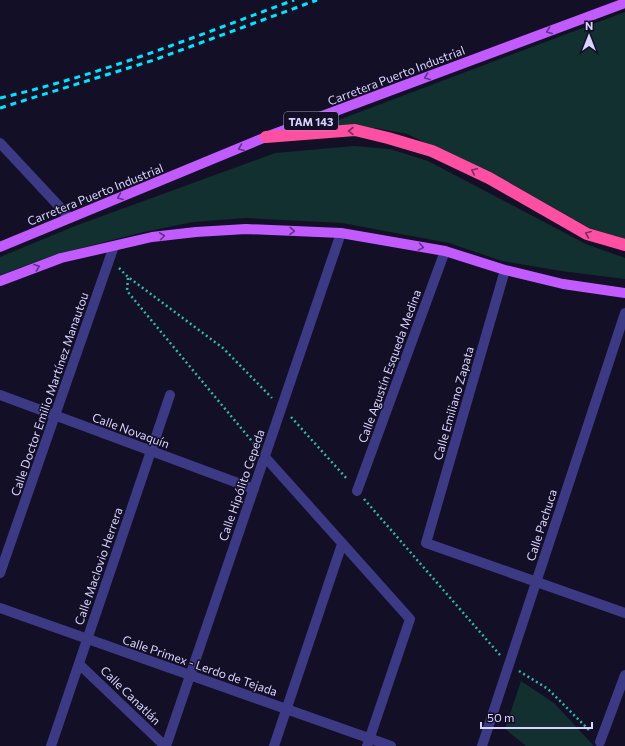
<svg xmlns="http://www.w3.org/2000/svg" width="625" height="746" viewBox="0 0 625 746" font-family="Commissioner,sans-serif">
<rect width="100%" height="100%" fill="#130f26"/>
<path fill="#12302f" d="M625 12V239L591 229 499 177 407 134 375 128 328 124Z
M354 146 390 149 428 161 586 244 625 258V279L561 271 502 261 449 243 342 223 246 218 193 222 144 232 57 254 0 275V257L75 226 275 153Z
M521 681 554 703 594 746H526L505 729Z"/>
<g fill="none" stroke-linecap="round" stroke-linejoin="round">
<path stroke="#2fb8b0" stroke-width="2.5" stroke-dasharray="2 3" stroke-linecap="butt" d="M119 268 128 277 223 348 272 398
M128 278 127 291 256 446
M291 417 348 480
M364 499 500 655
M519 671 548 689 591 732"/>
<path stroke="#3d3a85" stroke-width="10" d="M0 143 70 218
M505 270 426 543 625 613
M0 395 254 489
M265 457 410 619 367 746
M357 491 445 251
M0 573 114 246
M0 608 391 746
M79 664 165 746
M600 742 625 675
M51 746 170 395
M166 746 341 233
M274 746 342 544
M482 746 625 313"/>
<path stroke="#c25bff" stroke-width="10" d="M0 247 266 137 625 3
M0 281 61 258 152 237 196 232 246 229 341 233 445 251 505 270 563 284 625 293"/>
<path stroke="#ff4fa3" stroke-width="12" d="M266 137 355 130 388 138 432 151 489 178 587 234 625 245"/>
<path stroke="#00e5ff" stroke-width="3" stroke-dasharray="6 5" stroke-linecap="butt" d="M0 98C100 75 197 36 294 0
M0 108 154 60 317 0"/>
</g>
<defs><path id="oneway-chevron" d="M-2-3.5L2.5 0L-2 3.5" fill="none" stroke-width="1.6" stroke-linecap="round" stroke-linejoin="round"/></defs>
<g stroke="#623188">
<use href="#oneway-chevron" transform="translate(549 31) rotate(159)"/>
<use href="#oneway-chevron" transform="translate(427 77) rotate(159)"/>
<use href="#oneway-chevron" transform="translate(241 148) rotate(158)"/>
<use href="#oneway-chevron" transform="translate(120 197) rotate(158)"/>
<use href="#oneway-chevron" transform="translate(292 231) rotate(2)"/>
<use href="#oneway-chevron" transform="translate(162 236) rotate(-7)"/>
<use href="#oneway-chevron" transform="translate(421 247) rotate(10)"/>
<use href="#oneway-chevron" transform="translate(37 267) rotate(-20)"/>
</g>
<g stroke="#7d2c5e">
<use href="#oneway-chevron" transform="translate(351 131) rotate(180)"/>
<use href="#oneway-chevron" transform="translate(474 171) rotate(-155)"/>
<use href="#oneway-chevron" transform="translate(588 234) rotate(-157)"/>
</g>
<g text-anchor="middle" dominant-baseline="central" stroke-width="3" stroke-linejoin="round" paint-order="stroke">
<rect fill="#130f26" stroke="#9e99be" stroke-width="1" x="284" y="112" width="54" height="18" rx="3"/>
<g font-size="11" font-weight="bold" fill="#d9d4ff">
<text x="311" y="121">TAM 143</text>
</g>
<g font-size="12" fill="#d9d4ff" stroke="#130f26">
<text transform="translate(396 75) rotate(-21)">Carretera Puerto Industrial</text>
<text transform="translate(95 194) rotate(-22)">Carretera Puerto Industrial</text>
<text transform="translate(389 366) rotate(-70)">Calle Agustín Esqueda Medina</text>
<text transform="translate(49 394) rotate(-71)">Calle Doctor Emilio Martínez Manautou</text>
<text transform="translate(453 403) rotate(-74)">Calle Emiliano Zapata</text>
<text transform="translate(131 430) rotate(20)">Calle Novaquín</text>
<text transform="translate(241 485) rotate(-71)">Calle Hipólito Cepeda</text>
<text transform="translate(541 525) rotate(-72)">Calle Pachuca</text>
<text transform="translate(98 566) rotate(-71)">Calle Maclovio Herrera</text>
<text transform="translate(200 665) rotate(19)">Calle Primex - Lerdo de Tejada</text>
<text transform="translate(131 695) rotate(44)">Calle Canatlán</text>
</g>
</g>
<g transform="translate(589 36)" stroke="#130f26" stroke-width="3" paint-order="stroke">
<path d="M0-3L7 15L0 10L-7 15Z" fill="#d9d4ff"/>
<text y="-6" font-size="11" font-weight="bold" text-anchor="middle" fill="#d9d4ff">N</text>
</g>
<path d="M481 722v6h111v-6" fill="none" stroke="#d9d4ff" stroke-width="2"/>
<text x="487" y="722" font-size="12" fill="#d9d4ff" stroke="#130f26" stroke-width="3" paint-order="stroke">50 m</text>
</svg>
